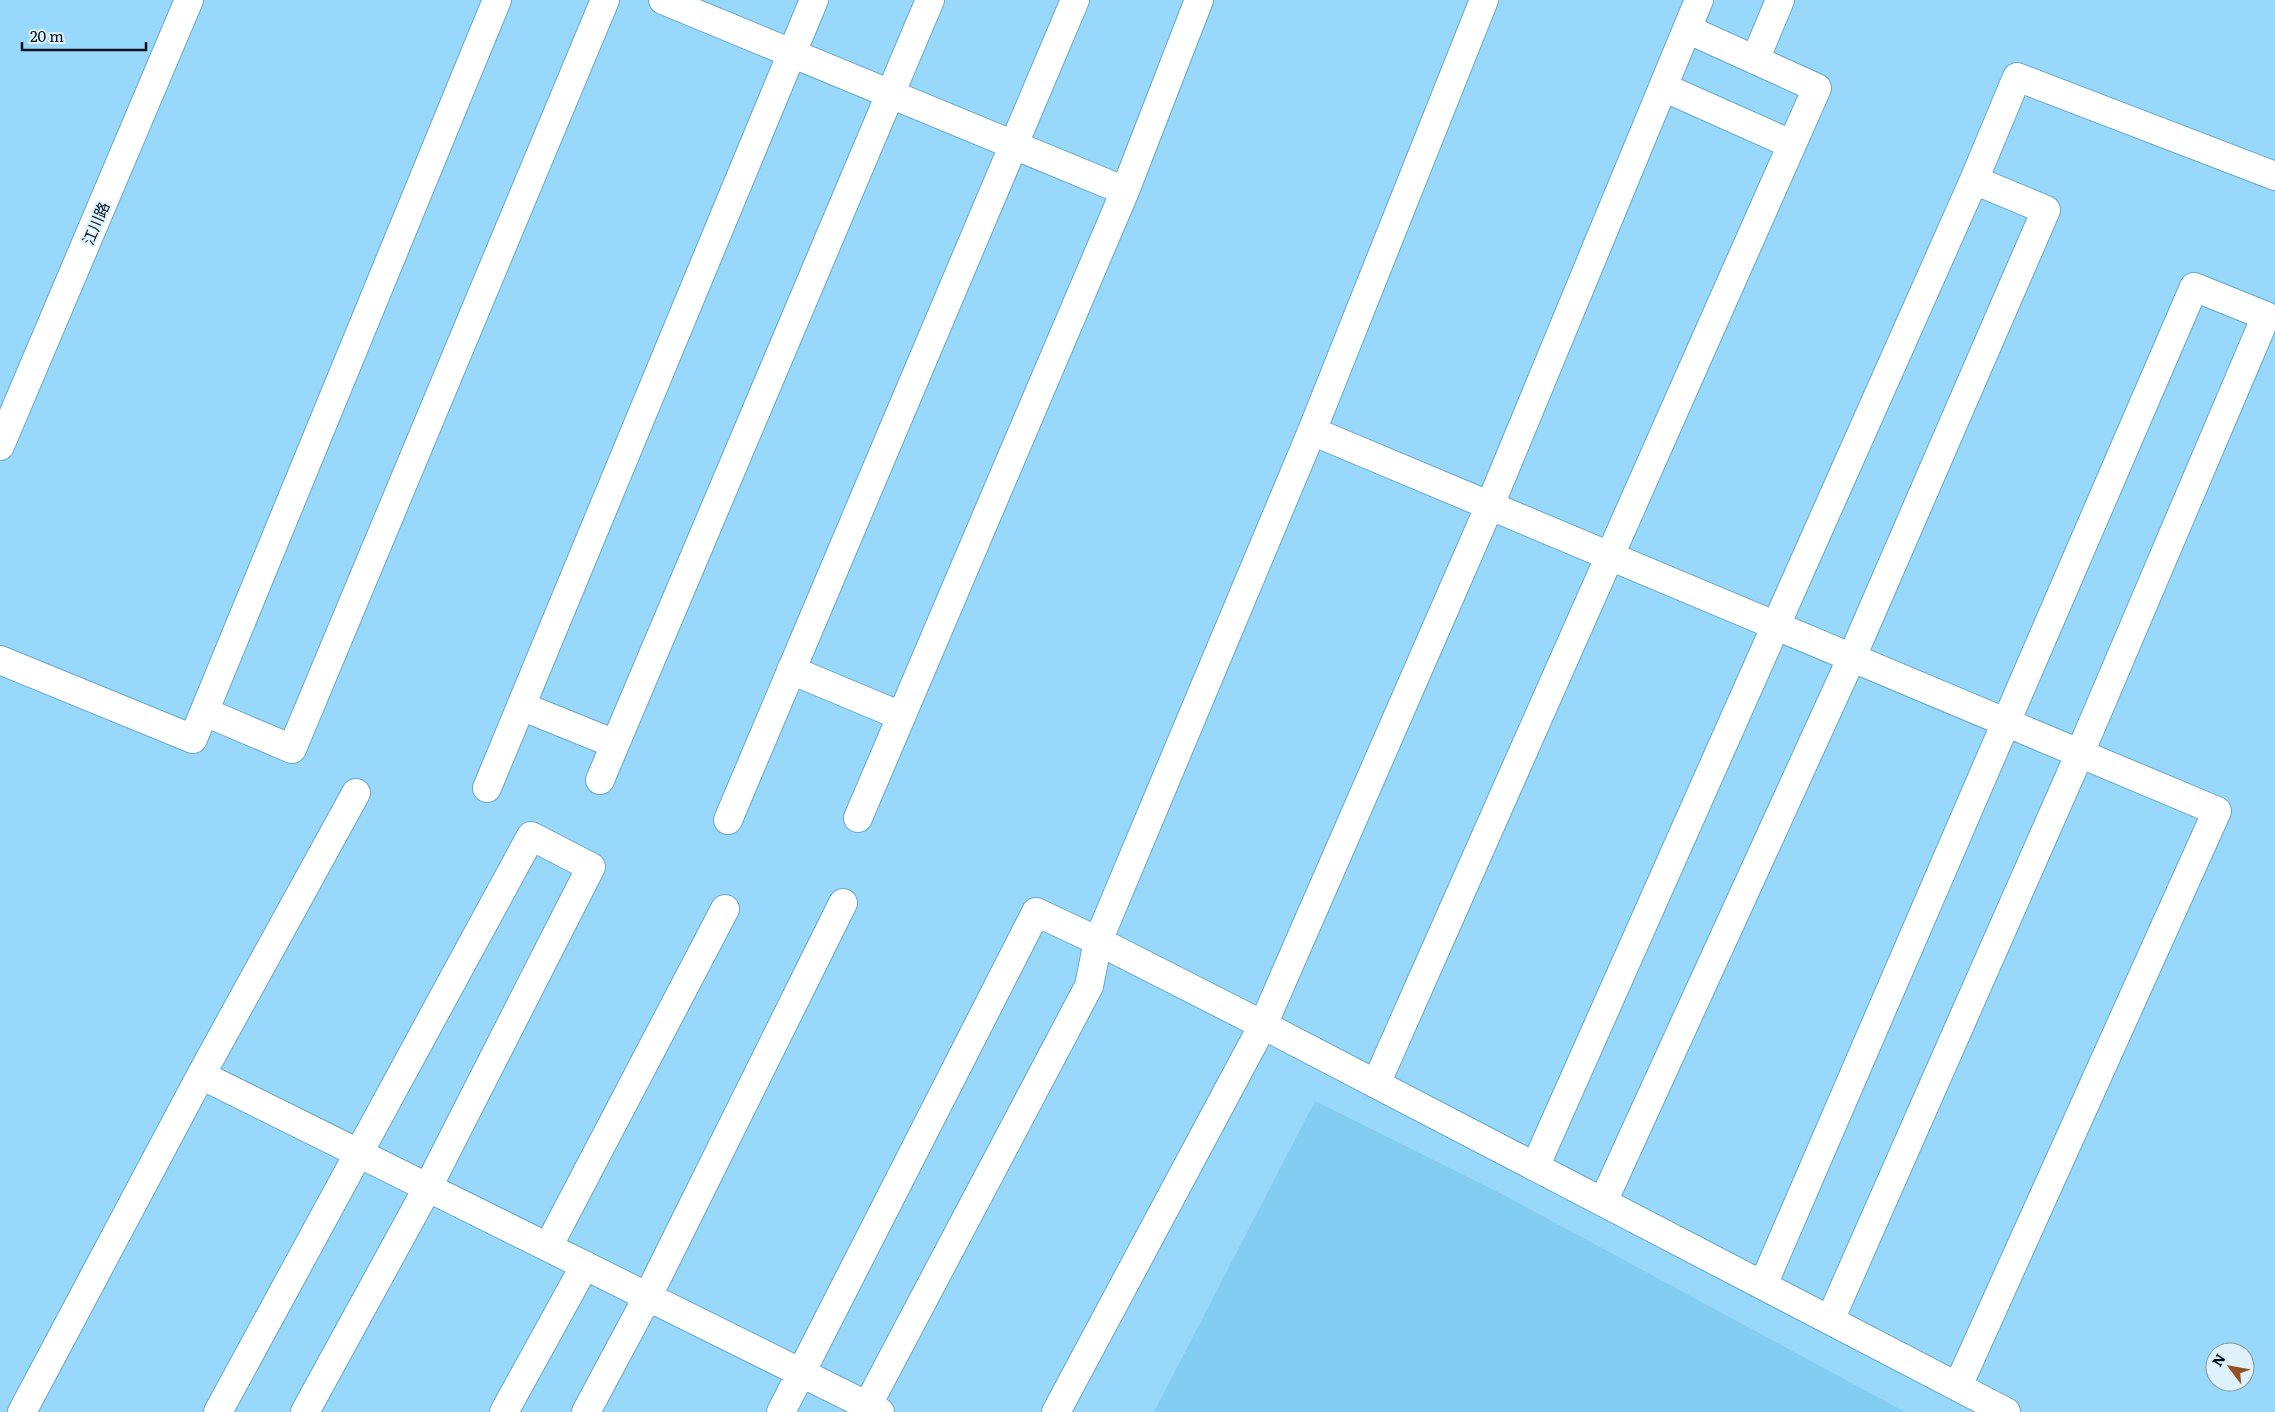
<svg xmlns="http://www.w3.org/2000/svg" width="2275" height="1412" viewBox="0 0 2275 1412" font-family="Literata,'Noto Sans SC',serif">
<rect width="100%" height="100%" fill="#98d8fa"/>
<path fill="#83ccf2" d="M1315 1101 1500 1193 1905 1412H1154Z"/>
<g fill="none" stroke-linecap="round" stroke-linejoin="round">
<defs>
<path id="minor" d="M663 0 1125 191
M1755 60 1780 0
M1663 87 1791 144
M1312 431 2217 811 1958 1386
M0 446 189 0
M0 660 193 739 497 0
M791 670 901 716
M521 706 615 744
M205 712 292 749 605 0
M600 780 930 0
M487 788 814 0
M858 818 1125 191 1199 0
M728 820 1075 0
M201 1075 880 1412
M1376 1084 1817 88 1687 29
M1535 1167 1974 180 2017 77 2275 176
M1603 1202 1852 657 2046 210 1974 180
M548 1247 725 909
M1763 1285 2194 287 2266 316 2080 753 1830 1320
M22 1412 201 1075 356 793
M218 1412 531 836 591 867 428 1187 305 1412
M504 1412 585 1265
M586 1412 648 1296 843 903
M781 1412 1036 912 1098 941 1263 1025 2006 1412
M864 1412 1089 986 1098 941 1312 431 1484 0
M1056 1412 1263 1025 1490 505 1699 0"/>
</defs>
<use href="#minor" stroke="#68a7c8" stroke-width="30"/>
<use href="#minor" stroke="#fff" stroke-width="28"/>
</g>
<g text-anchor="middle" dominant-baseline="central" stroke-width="4.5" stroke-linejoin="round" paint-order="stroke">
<g font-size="15" fill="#00111c" stroke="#dff2fc">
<text transform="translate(95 223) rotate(-67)">江川路</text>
</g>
</g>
<g transform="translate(2230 1367) rotate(302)"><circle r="24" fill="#dff2fc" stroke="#8698a2"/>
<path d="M0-4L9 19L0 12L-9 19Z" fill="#935021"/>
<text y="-8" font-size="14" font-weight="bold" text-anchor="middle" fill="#00111c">N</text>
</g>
<path d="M22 42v8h124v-8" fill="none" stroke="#00111c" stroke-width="2.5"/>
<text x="30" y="42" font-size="15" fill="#00111c" stroke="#dff2fc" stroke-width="4" paint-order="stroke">20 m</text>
</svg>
